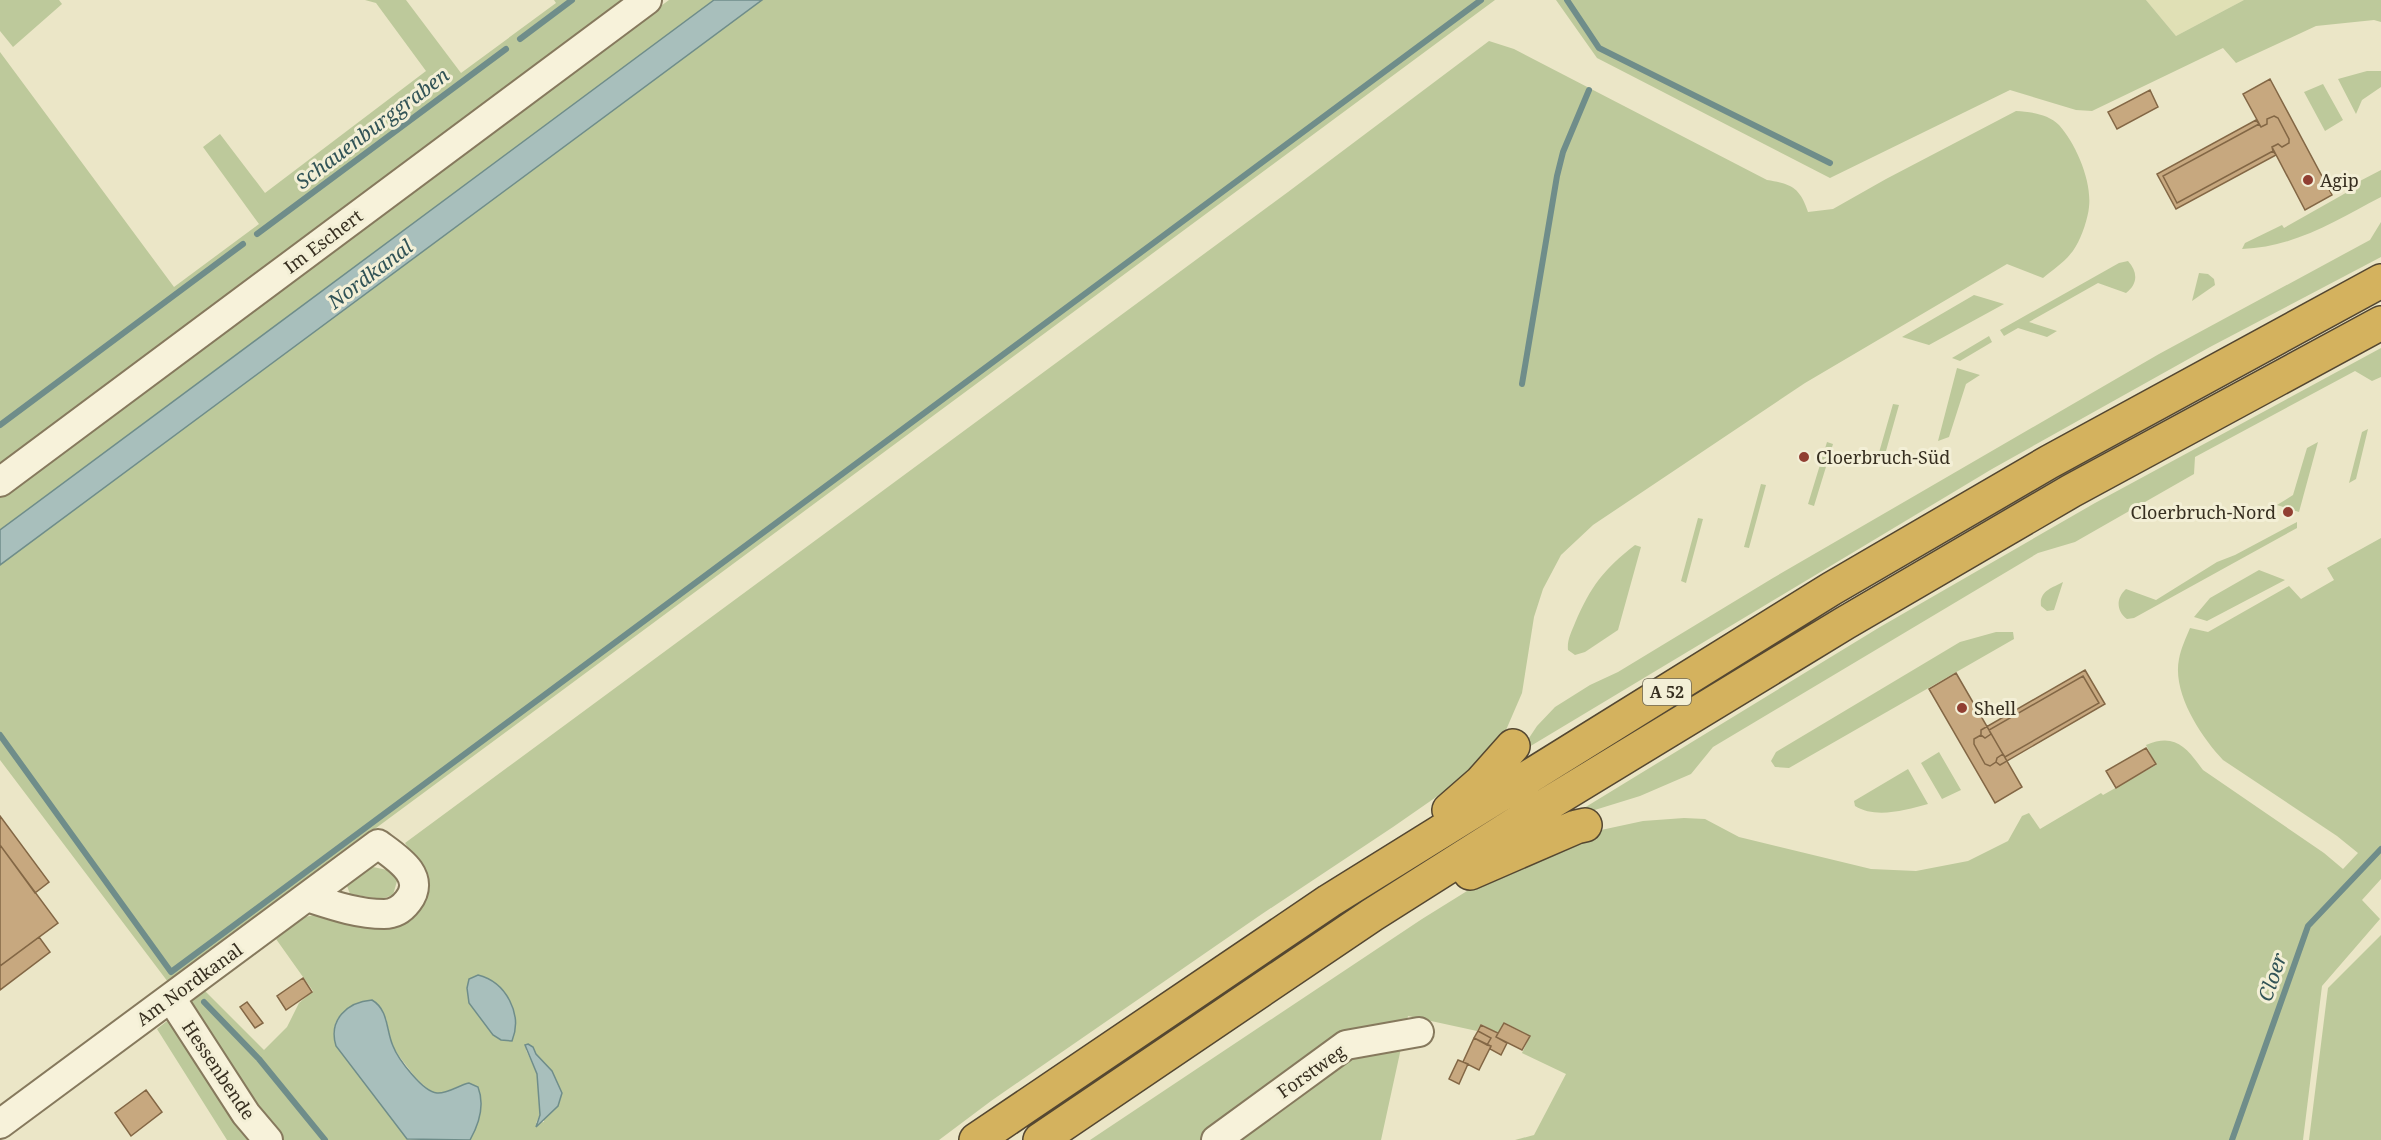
<svg xmlns="http://www.w3.org/2000/svg" width="2381" height="1140" viewBox="0 0 2381 1140" font-family="'Noto Serif',serif">
<rect width="100%" height="100%" fill="#ebe6c7"/>
<path fill="#e0e0b5" d="M2146 0H2244L2176 36Z"/>
<path fill="#bdc99b" fill-rule="evenodd" d="M0 0H59L62 4 13 47 0 31Z
M365 0H406L461 73 556 3 554 0H632L0 470V52L174 287 259 224 203 147 220 134 265 193 426 71 376 3Z
M669 0H714L0 530V498Z
M762 0H1495L168 982 0 760V565Z
M1556 0H2146L2176 36 2244 0H2381V22L2374 20 2316 26 2236 63 2223 48 2092 111 2076 110 2010 90 1830 178 1597 58Z
M1489 41 1514 49 1767 180C1792 184 1800 188 1808 212L1833 209 1886 179 2016 111C2031 112 2048 114 2059 125 2076 144 2092 181 2089 207 2088 218 2082 236 2076 246 2069 259 2054 269 2043 278L2007 264 1805 383 1593 525 1561 555 1543 589 1534 617 1522 693 1503 737 1465 777 1393 827 1259 916 991 1101 939 1140H470L474 1133 462 1085 440 1094 431 1092 415 1077 399 1056 392 1045 386 1018 364 1001C342 1010 328 1020 336 1046L409 1140H227L157 1029 205 991 264 1050 287 1027 299 1003 313 991 276 939 305 917 319 914 380 921 417 861 405 843 1288 192ZM533 1047 536 1054 544 1122 536 1123 540 1115 537 1074 526 1050Z
M2367 71H2381V87L2362 100 2356 114 2338 79Z
M2323 84 2343 120 2325 131 2304 92Z
M2381 170V197C2335 221 2295 247 2242 249L2245 243 2282 225 2284 228 2351 190 2358 182Z
M2381 222V257L2210 347 1992 469 1519 753 1537 726 1555 707 1590 685 1618 672 1773 578 2159 354 2370 240Z
M2128 261C2138 272 2138 284 2126 293L2098 283 2029 322 2057 331 2047 337 2018 328 2004 336 2000 330 2119 263Z
M2199 273 2208 274 2214 279 2215 285 2192 301Z
M1974 295 2004 304 1929 345 1902 337Z
M1989 336 1992 342 1960 361 1952 358Z
M2381 348V377L2372 381 2355 371 2195 457 2194 474 2075 542 2038 553 1713 747 1691 774 1640 796 1585 813 1584 808 1880 627 2095 503Z
M1957 368 1980 375 1966 384 1949 437 1938 441Z
M1893 404 1899 405 1882 465 1876 463Z
M2368 429 2356 479 2349 483 2362 432Z
M1827 442 1833 444 1814 506 1808 504Z
M2318 442 2299 512 2277 505 2293 495 2307 448Z
M1761 484 1766 485 1749 548 1744 547Z
M1698 518 1703 519 1686 583 1681 581Z
M2297 522V528L2134 618 2127 619C2116 611 2116 598 2126 589L2156 600 2217 562 2235 555Z
M2381 538V879L2362 900 2380 919 2322 986 2303 1140H1515L1534 1135 1566 1074 1522 1053 1530 1036 1504 1022 1498 1033 1481 1024 1477 1031 1408 1016 1381 1140H1090L1422 919 1496 873 1587 833 1643 821 1684 818 1705 819 1739 837 1871 869 1916 871 1968 861 2008 841 2022 816 2029 813 2040 829 2101 793 2103 795 2156 765 2146 745C2175 733 2186 747 2203 770L2324 853 2343 869 2358 853 2337 836 2223 760C2201 737 2172 693 2179 659 2181 648 2186 638 2190 628L2208 632 2289 586 2301 599 2334 580 2327 568Z
M1635 545 1641 547 1618 630 1585 652 1575 655 1568 650C1567 640 1571 633 1575 623 1591 586 1603 570 1635 545Z
M2259 570 2285 580 2207 621 2194 617 2210 598Z
M2063 582 2054 610 2047 611 2041 606C2039 591 2052 588 2063 582Z
M1996 632H2013L2014 639 1789 768 1775 767 1771 761 1776 752 1960 642Z
M1939 752 1961 790 1942 799 1921 763Z
M1908 769 1928 804C1905 810 1876 819 1855 806L1854 801Z
M373 867 392 871 397 881 393 895 381 899 350 894 347 886 357 873Z
M2381 935V1140H2309L2328 988Z"/>
<path fill="#a8bfbc" stroke="#6f8d8a" stroke-width="1.5" d="M714 0H762L0 565V530Z
M478 975C506 982 523 1014 512 1041L501 1040 493 1035 469 1003 467 988 469 979Z
M372 1000C389 1010 386 1031 393 1046 398 1059 423 1092 437 1093 447 1094 459 1085 469 1083L478 1087C485 1105 479 1124 470 1140L407 1139 336 1046C328 1020 347 1002 372 1000Z
M528 1044 533 1047 536 1054 552 1071 562 1093 558 1106 536 1127 540 1115 537 1074 525 1045Z"/>
<g fill="none" stroke-linecap="round" stroke-linejoin="round">
<path stroke="#6f8d8a" stroke-width="6" d="M1567 0 1599 48 1830 163
M520 39 572 0
M257 234 506 49
M1522 384 1557 176 1563 152 1589 90
M0 425 243 244
M0 735 171 972 1481 0
M204 1002 259 1059 325 1140
M2232 1140 2308 926 2381 849"/>
</g>
<path fill="#c7a87f" stroke="#836745" stroke-width="1.5" d="M2270 79 2332 195 2305 210 2272 147 2278 144 2282 147 2289 143V139L2278 118 2274 116 2267 119V124L2261 127 2243 94Z
M2150 90 2158 107 2117 129 2108 112Z
M2274 116 2278 118 2289 139V143L2282 147 2278 144 2272 147 2273 151 2177 203 2163 176 2259 124 2261 127 2267 124V119Z
M2256 120 2259 124 2163 176 2177 203 2273 151 2276 155 2176 209 2157 174Z
M2085 670 2105 704 2000 765 1996 762 1997 758 2003 754 2005 757 2099 703 2083 676 1989 730 1991 734 1985 738 1981 735V730Z
M1956 673 2022 787 1995 803 1929 689Z
M2083 676 2099 703 2005 757 2003 754 1997 758 1996 762 1990 766 1985 764 1974 744V739L1981 735 1985 738 1991 734 1989 730Z
M2146 748 2156 764 2116 788 2106 771Z
M0 816 49 882 35 893 0 845Z
M0 845 58 923 0 966Z
M39 937 50 952 0 990V966Z
M303 978 312 992 286 1010 277 996Z
M247 1002 263 1023 255 1028 240 1007Z
M1504 1023 1530 1036 1522 1050 1496 1037Z
M1481 1025 1498 1033 1496 1037 1507 1043 1501 1055 1490 1049 1491 1046 1487 1045 1491 1038 1478 1031Z
M1478 1031 1491 1038 1487 1045 1474 1038Z
M1474 1038 1491 1046 1479 1070 1463 1062Z
M1458 1060 1468 1064 1459 1084 1449 1079Z
M146 1090 162 1112 131 1136 115 1113Z"/>
<g fill="none" stroke-linecap="round" stroke-linejoin="round">
<defs>
<path id="minor" d="M0 482 647 0
M171 998 246 1114 268 1140
M0 1124 378 844C397 858 427 876 408 901 402 909 394 914 384 914 357 914 332 905 307 897
M1216 1140 1346 1045 1419 1032"/>
<path id="highway" d="M1449 810 1481 782 1513 746
M1470 873 1576 827 1585 825
M976 1140 1329 901 1831 589 2049 462 2381 281
M1040 1140 1372 915 1533 813 1845 623 2071 491 2381 323"/>
</defs>
<use href="#minor" stroke="#86795d" stroke-width="32"/>
<use href="#highway" stroke="#544731" stroke-width="36"/>
<use href="#minor" stroke="#f7f2da" stroke-width="28"/>
<use href="#highway" stroke="#d4b25e" stroke-width="33"/>
</g>
<g fill="#913f32" stroke="#f3efd6" stroke-width="2">
<circle cx="2308" cy="180" r="6"/>
<circle cx="1804" cy="457" r="6"/>
<circle cx="2288" cy="512" r="6"/>
<circle cx="1962" cy="708" r="6"/>
</g>
<g text-anchor="middle" dominant-baseline="central" stroke-width="6" stroke-linejoin="round" paint-order="stroke">
<rect fill="#f3efd6" stroke="#6f6957" stroke-width="1.5" x="1643" y="679" width="48" height="26" rx="4.5"/>
<g font-size="16" font-weight="bold" fill="#372f20">
<text x="1667" y="692">A 52</text>
</g>
<g font-size="18" fill="#372f20" stroke="#f3efd6" text-anchor="start">
<text x="2320" y="180">Agip</text>
<text x="1816" y="457">Cloerbruch-Süd</text>
<text x="2276" y="512" text-anchor="end">Cloerbruch-Nord</text>
<text x="1974" y="708">Shell</text>
</g>
<g font-size="18" fill="#372f20" stroke="#f3efd6">
<text transform="translate(323 241) rotate(-37)">Im Eschert</text>
<text transform="translate(189 984) rotate(-36)">Am Nordkanal</text>
<text transform="translate(219 1070) rotate(56)">Hessenbende</text>
<text transform="translate(1311 1071) rotate(-35)">Forstweg</text>
</g>
<g font-size="20" font-style="italic" fill="#315356" stroke="#f3efd6">
<text transform="translate(372 128) rotate(-37)">Schauenburggraben</text>
<text transform="translate(370 274) rotate(-37)">Nordkanal</text>
<text transform="translate(2272 977) rotate(-71)">Cloer</text>
</g>
</g>
</svg>
